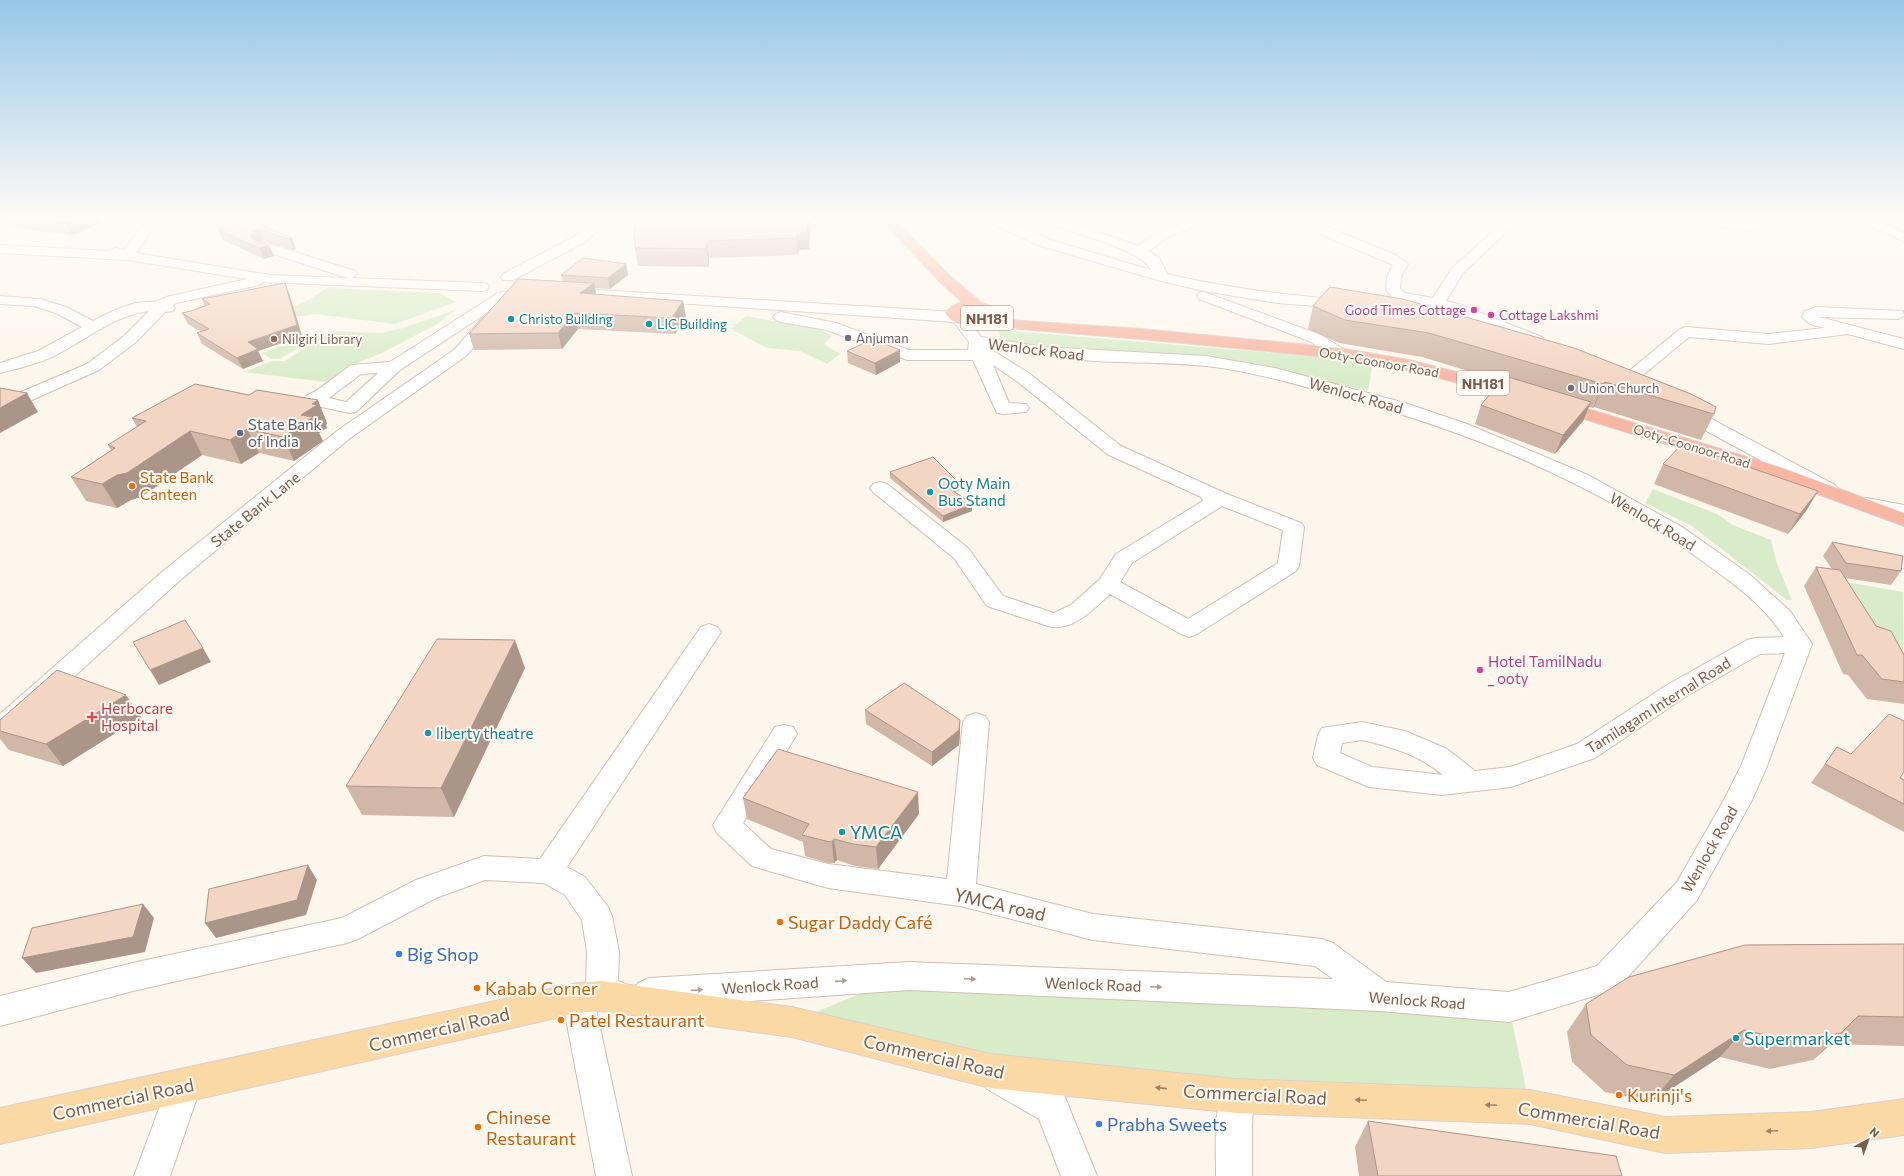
<svg xmlns="http://www.w3.org/2000/svg" width="1904" height="1176" viewBox="0 0 1904 1176" font-family="Commissioner,sans-serif">
<rect width="100%" height="100%" fill="#fdf6ec"/>
<path fill="#d8ecc9" d="M327 288 440 293 456 302 395 324 315 314 262 321 308 300Z
M455 310 437 324 382 353 350 366 326 382 244 372 272 361H285L330 331 381 333 403 328Z
M746 316 822 330 832 336 824 344 840 354 827 364 800 351 767 348 731 329Z
M997 330 1373 361 1368 391 1294 374 1018 344 1001 337Z
M310 335 316 338 279 359H271L262 353Z
M1653 489 1717 514 1733 525 1771 540 1777 564 1792 600H1787L1692 526 1645 503Z
M1835 580 1903 592 1904 683Z
M874 988 1509 1007 1530 1107 1237 1096 792 1022Z"/>
<g fill="none" stroke-linecap="round" stroke-linejoin="round">
<defs>
<path id="minor" d="M145 219H157L158 222 136 253 270 275 347 278 258 249 256 246 258 243 263 242 355 271 357 274 352 278 482 283 487 284 489 287 487 290 482 291 262 282 260 285 255 286 176 303 173 305 175 308 173 311 165 312 136 342 99 370 23 404 0 406V396L14 395 87 364 124 336 149 311C114 315 86 340 56 355 38 364 19 368 0 373V363L38 351 82 327 56 313 34 306 0 304V296L40 299 66 307 93 321C107 313 121 307 136 303 148 301 155 304 166 297L247 279 128 260 0 253V245L109 251 115 248 124 250 145 222Z
M597 219H610L585 242 513 280H503L501 277 503 274 575 236Z
M988 219H1004L1048 239 1151 270C1144 251 1075 233 1054 226L1046 219H1061L1138 246C1161 229 1180 219 1209 219L1208 222 1169 236 1149 251 1160 259 1167 274C1227 288 1283 295 1345 300L1350 301 1352 304 1350 307 1345 308 1277 303 1204 291 1161 281 1038 245 989 222Z
M1315 219H1327L1325 223 1330 228 1396 255 1408 264 1401 277 1400 289 1405 293 1433 298 1452 268 1507 219H1520L1463 273 1446 301 1458 304 1542 337 1544 340 1542 343H1530L1449 311 1395 299 1386 290 1387 277 1393 265 1320 234 1312 224Z
M1705 219C1712 219 1720 218 1728 219 1739 220 1749 227 1759 219H1772C1758 240 1727 227 1706 222Z
M1862 219H1877L1904 233V242L1863 222Z
M566 288 955 312 966 317 981 337 1044 347 1206 356 1275 368 1405 403 1467 424 1588 475 1682 527 1749 574 1790 611 1812 644 1767 766 1751 802 1697 900 1618 988 1607 992 1509 1022 1380 1011 909 990 649 1008 638 1003 633 993 638 983 649 978 909 962 1333 979 1315 966 1093 940 960 906 828 888 752 866 717 833 713 825 775 727 784 725 793 727 797 734 743 823 771 849 828 864 947 879 963 722 967 716 976 713 985 716 989 722 976 884 1093 914 1322 939 1333 943 1386 982 1509 992 1597 966 1677 882 1725 798 1741 766 1785 653 1760 654 1685 697 1595 758 1511 787 1442 795 1369 787 1317 765 1313 758 1318 735 1322 728 1362 722 1405 731 1447 749 1475 771 1510 767 1577 744 1667 685 1747 640 1755 638 1784 637C1765 606 1734 584 1705 563 1596 482 1468 431 1338 396 1295 384 1251 371 1206 366 1169 362 1130 363 1093 361 1058 358 1024 353 989 348L1030 374 1121 446 1227 494 1301 523 1304 527 1299 566 1296 571 1197 634 1189 637 1181 634 1110 594C1094 609 1071 633 1048 626L987 606 954 558 873 492 870 488 873 484 880 482 887 484 968 548 1003 596 1054 613 1071 605 1100 579 1116 554 1203 501 1201 497 1107 454 1018 382 993 365 1009 403 1026 404 1029 408 1026 412 1003 414 997 413 973 360H907L827 330 781 322 776 320 773 317 776 314 781 312 836 323 909 350H968L969 342 954 322 561 295 559 292 561 289ZM1222 506 1283 530 1278 563 1188 619 1120 582 1132 563ZM1362 740C1392 747 1419 755 1443 775L1372 767 1340 753 1342 743Z
M503 292 508 293 510 296 508 299 400 370 356 412 350 413 312 405 306 404 303 400 306 396 316 391 351 365 390 362 498 293ZM378 373 346 402 329 398 361 374Z
M1204 292 1321 335 1345 350 1347 353 1345 356 1339 358 1333 356 1309 341 1199 299 1197 296 1199 293Z
M1816 307 1903 311 1904 316 1898 319 1819 317 1904 339V349L1848 334 1769 344 1689 337 1631 385 1625 386 1619 385 1617 381 1680 329 1686 327 1769 334 1824 328 1810 324 1802 317 1805 311Z
M490 313 495 315 498 318 466 356 349 439 178 582 9 736 0 738V714L162 572 337 431 454 350 485 315Z
M1683 406 1689 407 1835 485 1838 489 1835 493 1828 495 1821 493 1677 415 1674 411 1677 407Z
M1867 498 1904 505V517L1860 508 1857 504 1860 500Z
M709 624 717 627 721 632 567 867 585 877 608 907 612 916 619 952 618 981 628 985 633 995 628 1005C618 1009 607 1013 596 1009L632 1176H596L562 998 567 987 578 983 586 986 587 952 582 920 565 895 544 883 485 880 436 898 358 939 347 943 137 990 0 1026V996L137 962 342 918 416 880 484 856 540 859 701 627Z
M999 1060 1064 1095 1097 1176H1061L1039 1119 987 1089 982 1077 987 1065Z
M184 1069 196 1074 201 1086 170 1176H134L172 1074Z
M1237 1079 1249 1084 1254 1096 1252 1124V1176H1216C1216 1146 1213 1112 1225 1084Z"/>
<path id="major" d="M602 981 792 1007 990 1054 1237 1079 1530 1090 1665 1117 1811 1112 1904 1099V1135L1811 1148 1665 1153 1530 1124 1237 1113 990 1088 792 1037 602 1011 578 1013 0 1144V1108L578 983Z"/>
<path id="highway" d="M881 219H894L950 276 982 303 989 305 999 313 995 319 1141 329 1339 348 1409 360 1531 391 1534 395 1531 399 1525 400 1408 370 1339 358 1141 339 959 324 951 320 945 313 952 306 962 302 940 282ZM965 311 980 312 983 314 966 317 961 313Z
M1558 400 1783 468 1904 513V526L1769 476 1552 409 1549 405 1552 401Z"/>
</defs>
<use href="#minor" stroke="#d1beb0" stroke-width="2"/>
<use href="#major" stroke="#dad1cd" stroke-width="2"/>
<use href="#highway" stroke="#dad1cd" stroke-width="2"/>
<use href="#minor" fill="#fff" fill-rule="evenodd"/>
<use href="#major" fill="#fbd9a5" fill-rule="evenodd"/>
<use href="#highway" fill="#f7b7a3" fill-rule="evenodd"/>
</g>
<path fill="#d1b7a8" d="M2 219H110L72 235 19 229Z
M634 219H811L809 249 799 250 797 255 709 258V267L638 266 635 248Z
M251 220 292 238 296 249 293 250 263 241H259L274 256 264 259 223 240 218 230Z
M626 264 628 275 610 289 595 288 597 295 686 317 675 334 578 329 562 349 474 350 469 334 563 282 561 275Z
M1330 287 1714 414 1701 440 1594 407 1593 408 1589 407 1583 421 1555 454 1475 424 1481 405 1501 381 1422 357 1339 343 1308 329 1313 306Z
M289 293 302 336 258 351 263 361 243 369 202 344 197 333 200 331 188 324 182 313 191 311 205 306 202 299Z
M900 350V362L876 375 848 363 847 351Z
M132 418 327 423 326 425 327 428 319 433 323 441 294 461 259 453 241 464 202 455 141 497 131 500 117 508 86 501 71 477 111 450 108 445 137 427Z
M1663 464 1818 491 1806 511 1788 534 1654 484Z
M890 472 959 483V490L955 492 972 504V511L943 522 890 478Z
M1832 542 1901 571 1891 585 1845 578 1876 626 1904 655V704L1867 699 1848 675 1843 674 1804 586 1816 567 1832 569 1823 556Z
M525 668 454 817 362 815 346 786Z
M865 710 960 734 959 745 932 766 866 724Z
M141 717 63 766 9 750 0 739V720Z
M1837 747 1904 780V832L1811 783Z
M743 798 919 814 878 869 855 866 837 860 834 863H828L805 856 803 842 747 819Z
M1904 944V1046L1831 1044 1813 1060 1770 1069 1720 1057 1651 1102 1605 1092 1572 1062 1567 1032 1586 1004Z
M1368 1121 1622 1176H1359L1355 1147Z"/>
<path fill="#aa9588" d="M75 219H110L72 235 65 223Z
M809 219H811L809 249 799 250 797 255 796 238 797 233Z
M259 230 263 241 258 242 255 245 250 235 253 231Z
M292 238 296 249 293 250 289 239Z
M707 241 709 258V267L706 249Z
M269 245 274 256 264 259 259 248Z
M626 264 628 275 610 289 608 278Z
M285 283 289 293 302 336 258 351 263 361 243 369 237 358Z
M594 283 597 299 580 293Z
M683 301 686 317 675 334 672 318Z
M574 313 578 329 562 349 558 333Z
M900 350V362L876 375 875 363Z
M1605 382 1594 407 1593 408 1603 384Z
M27 393 38 412 0 433V408Z
M318 400 327 423 326 425 327 428 319 433 323 441 294 461 283 437 301 415 312 404Z
M1591 402 1583 421 1555 454 1563 435Z
M247 429 259 453 241 464 230 440Z
M190 431 202 455 141 497 131 500 117 508 102 484Z
M959 483V490L949 495V488Z
M1818 491 1806 511 1788 534 1800 514Z
M972 504V511L943 522V516Z
M515 640 525 668 454 817 441 788Z
M203 648 211 662 159 685 150 670Z
M126 695 141 717 63 766 46 744Z
M960 720V734L959 745 932 766V752Z
M918 792 919 814 878 869 876 847Z
M834 839 837 860 834 863 832 842Z
M308 865 317 880 306 915 216 938 205 923Z
M143 904 154 918 145 952 36 973 22 958Z
M1858 1016 1831 1044 1813 1060 1841 1033Z
M1744 1030 1720 1057 1651 1102 1674 1075Z"/>
<path fill="#f3d5c3" stroke="#aa9588" d="M33 219H75L65 223Z
M634 219H809L807 232 797 233 796 238 707 241 706 249 635 248Z
M251 220 292 238 289 239 259 230 253 231 250 235 252 239 269 245 259 248 218 230Z
M583 258 626 264 608 278 561 275Z
M518 279 594 283 580 293 683 301 672 318 574 313 558 333 469 334Z
M285 283 297 325 248 342 258 349 237 358 197 333 209 329 182 313 191 311 210 304 202 299Z
M1330 287 1403 299 1574 348 1691 394 1716 407 1714 414 1605 382 1603 384 1429 333 1345 320 1313 306Z
M873 339 900 350 875 363 847 351Z
M1505 376 1591 402 1563 435 1481 405Z
M195 384 249 395 257 390 318 400 312 404 317 405 301 415 313 417 283 437 247 429 230 440 190 431 127 473 117 475 102 484 71 477 115 448 108 445 146 421 132 418Z
M0 388 27 393 0 408Z
M1682 444 1818 491 1800 514 1663 464Z
M933 457 959 483 949 488 972 504 943 516 890 472Z
M1832 542 1903 556 1901 571 1846 563Z
M1816 567 1840 570 1876 626 1891 631 1904 655V682L1882 679 1862 655H1857Z
M185 620 203 648 150 670 133 642Z
M437 639 515 640 441 788 346 786Z
M57 670 126 695 46 744 0 731V720Z
M904 683 960 720 959 730 932 752 865 710Z
M1889 714 1904 721V772L1900 778 1904 780V804L1825 764 1837 747 1851 754Z
M778 749 918 792 876 847 853 844 834 839 832 842 826 841 802 835 809 824 743 798Z
M308 865 297 900 205 923 209 889Z
M143 904 133 937 22 958 32 928Z
M1904 944V1017L1858 1016 1841 1033 1796 1042 1744 1030 1674 1075 1627 1065 1591 1035 1586 1004 1629 977 1745 945Z
M1368 1121 1616 1156 1622 1176H1378Z"/>
<defs><path id="oneway-solid" d="M-6-.8H1V-3.2L6.5 0L1 3.2V.8H-6Z"/></defs>
<g fill="#af9d94">
<use href="#oneway-solid" transform="translate(970 979) rotate(2)"/>
<use href="#oneway-solid" transform="translate(841 981) rotate(-4)"/>
<use href="#oneway-solid" transform="translate(1156 987) rotate(2)"/>
<use href="#oneway-solid" transform="translate(697 990) rotate(-4)"/>
</g>
<g fill="#a18267">
<use href="#oneway-solid" transform="translate(1161 1088) rotate(-174)"/>
<use href="#oneway-solid" transform="translate(1361 1100) rotate(-178)"/>
<use href="#oneway-solid" transform="translate(1491 1105) rotate(-178)"/>
<use href="#oneway-solid" transform="translate(1772 1131) rotate(178)"/>
</g>
<linearGradient id="sky" x2="0" y2="1"><stop stop-color="#97c7e8"/><stop offset="0.57" stop-color="#fefbf6"/><stop offset="1" stop-color="#fefbf6" stop-opacity="0"/></linearGradient>
<rect width="1904" height="383" fill="url(#sky)"/>
<g fill="#d1479c" stroke="#fffaf3" stroke-width="1.5">
<circle cx="1474" cy="310" r="4"/>
<circle cx="1491" cy="315" r="4"/>
<circle cx="1480" cy="670" r="4"/>
</g>
<g fill="#0f9aa8" stroke="#fffaf3" stroke-width="1.5">
<circle cx="511" cy="319" r="4"/>
<circle cx="649" cy="324" r="4"/>
<circle cx="930" cy="492" r="4"/>
<circle cx="428" cy="733" r="4"/>
<circle cx="842" cy="832" r="4"/>
<circle cx="1736" cy="1038" r="4"/>
</g>
<g fill="#6b7280" stroke="#fffaf3" stroke-width="1.5">
<circle cx="848" cy="338" r="4"/>
<circle cx="1571" cy="388" r="4"/>
</g>
<circle fill="#8d6e63" stroke="#fffaf3" stroke-width="1.5" cx="274" cy="339" r="4"/>
<circle fill="#5c6f8a" stroke="#fffaf3" stroke-width="1.5" cx="240" cy="433" r="4"/>
<g fill="#e8710a" stroke="#fffaf3" stroke-width="1.5">
<circle cx="132" cy="486" r="4"/>
<circle cx="780" cy="922" r="4"/>
<circle cx="477" cy="988" r="4"/>
<circle cx="561" cy="1020" r="4"/>
<circle cx="1619" cy="1095" r="4"/>
<circle cx="478" cy="1127" r="4"/>
</g>
<path fill="#e0444e" stroke="#fffaf3" stroke-width="1.5" d="M90 711h4v4h4v4h-4v4h-4v-4h-4v-4h4z"/>
<g fill="#3f7fe0" stroke="#fffaf3" stroke-width="1.5">
<circle cx="399" cy="954" r="4"/>
<circle cx="1099" cy="1124" r="4"/>
</g>
<g text-anchor="middle" dominant-baseline="central" stroke-width="4" stroke-linejoin="round" paint-order="stroke">
<g font-size="13" fill="#b23c85" stroke="#fffaf3" text-anchor="end">
<text x="1466" y="310">Good Times Cottage</text>
<text x="1499" y="315" text-anchor="start">Cottage Lakshmi</text>
</g>
<g font-size="13" fill="#0d838f" stroke="#fffaf3" text-anchor="start">
<text x="519" y="319">Christo Building</text>
<text x="657" y="324">LIC Building</text>
</g>
<g font-size="13" fill="#5b616d" stroke="#fffaf3" text-anchor="start">
<text x="856" y="338">Anjuman</text>
<text x="1579" y="388">Union Church</text>
</g>
<g font-size="13" fill="#785e54" stroke="#fffaf3" text-anchor="start">
<text x="282" y="339">Nilgiri Library</text>
</g>
<g font-size="13" fill="#7a5c4d" stroke="#fffaf3">
<text transform="translate(1379 362) rotate(10)">Ooty-Coonoor Road</text>
<text transform="translate(1692 446) rotate(17)">Ooty-Coonoor Road</text>
</g>
<g fill="#fffaf3" stroke="#a28b7f" stroke-width="1">
<rect x="961" y="306" width="52" height="24" rx="3"/>
<rect x="1457" y="371" width="52" height="24" rx="3"/>
</g>
<g font-size="14" font-weight="bold" fill="#7a5c4d">
<text x="987" y="318">NH181</text>
<text x="1483" y="383">NH181</text>
</g>
<g font-size="15" fill="#7a5c4d" stroke="#fffaf3">
<text transform="translate(1036 349) rotate(7)">Wenlock Road</text>
<text transform="translate(1356 395) rotate(16)">Wenlock Road</text>
<text transform="translate(255 509) rotate(-39)">State Bank Lane</text>
<text transform="translate(1653 521) rotate(31)">Wenlock Road</text>
<text transform="translate(1658 705) rotate(-32)">Tamilagam Internal Road</text>
<text transform="translate(1709 849) rotate(-60)">Wenlock Road</text>
<text transform="translate(1093 984) rotate(2)">Wenlock Road</text>
<text transform="translate(770 985) rotate(-4)">Wenlock Road</text>
<text transform="translate(1417 1000) rotate(4)">Wenlock Road</text>
</g>
<g font-size="15" fill="#4e5e75" stroke="#fffaf3" text-anchor="start">
<text x="248" y="424">State Bank<tspan x="248" dy="17">of India</tspan></text>
</g>
<g font-size="15" fill="#c56008" stroke="#fffaf3" text-anchor="start">
<text x="140" y="477">State Bank<tspan x="140" dy="17">Canteen</tspan></text>
</g>
<g font-size="15" fill="#0d838f" stroke="#fffaf3" text-anchor="start">
<text x="938" y="483">Ooty Main<tspan x="938" dy="17">Bus Stand</tspan></text>
<text x="436" y="733">liberty theatre</text>
</g>
<g font-size="15" fill="#b23c85" stroke="#fffaf3" text-anchor="start">
<text x="1488" y="661">Hotel TamilNadu<tspan x="1488" dy="17">_ ooty</tspan></text>
</g>
<g font-size="15" fill="#be3a42" stroke="#fffaf3" text-anchor="start">
<text x="101" y="708">Herbocare<tspan x="101" dy="17">Hospital</tspan></text>
</g>
<g font-size="18" fill="#0d838f" stroke="#fffaf3" text-anchor="start">
<text x="850" y="832">YMCA</text>
<text x="1744" y="1038">Supermarket</text>
</g>
<g font-size="18" fill="#7a5c4d" stroke="#fffaf3">
<text transform="translate(1000 904) rotate(13)">YMCA road</text>
<text transform="translate(439 1029) rotate(-13)">Commercial Road</text>
<text transform="translate(934 1056) rotate(13)">Commercial Road</text>
<text transform="translate(1255 1094) rotate(3)">Commercial Road</text>
<text transform="translate(123 1099) rotate(-12)">Commercial Road</text>
<text transform="translate(1589 1120) rotate(10)">Commercial Road</text>
</g>
<g font-size="18" fill="#c56008" stroke="#fffaf3" text-anchor="start">
<text x="788" y="922">Sugar Daddy Café</text>
<text x="485" y="988">Kabab Corner</text>
<text x="569" y="1020">Patel Restaurant</text>
<text x="1627" y="1095">Kurinji's</text>
<text x="486" y="1117">Chinese<tspan x="486" dy="21">Restaurant</tspan></text>
</g>
<g font-size="18" fill="#366cbe" stroke="#fffaf3" text-anchor="start">
<text x="407" y="954">Big Shop</text>
<text x="1107" y="1124">Prabha Sweets</text>
</g>
</g>
<g transform="translate(1868 1140) rotate(41)" stroke="#fffaf3" stroke-width="3" paint-order="stroke">
<path d="M0-3L7 15L0 10L-7 15Z" fill="#7a5c4d"/>
<text y="-6" font-size="11" font-weight="bold" text-anchor="middle" fill="#7a5c4d">N</text>
</g>
</svg>
